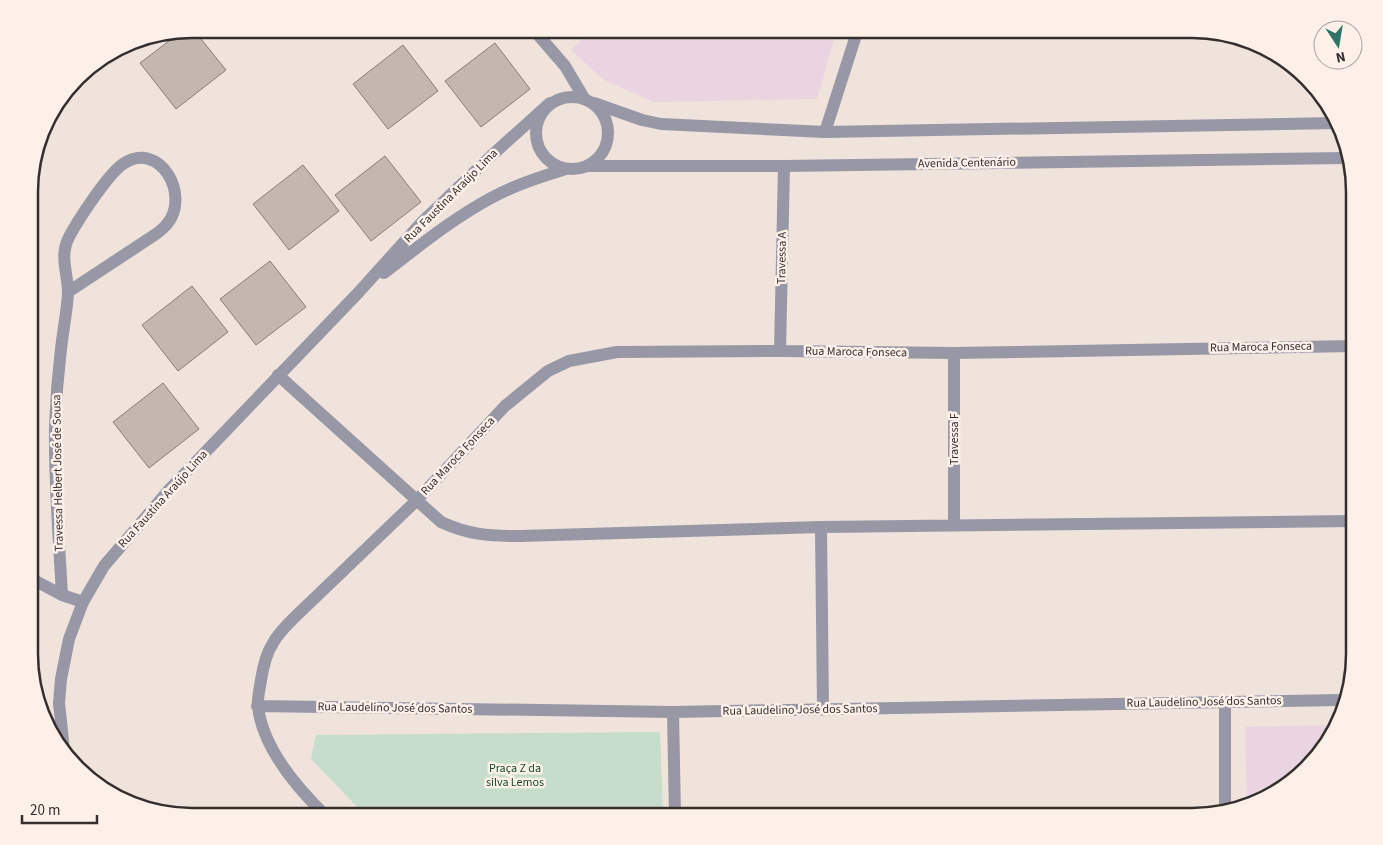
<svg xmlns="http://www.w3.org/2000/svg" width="1383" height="845" viewBox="0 0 1383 845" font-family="'Source Sans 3',sans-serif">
<rect width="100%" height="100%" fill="#efe3db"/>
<path fill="#ebd4e1" d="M591 29H837L817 99 654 102 604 80 571 50Z
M1333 725 1327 744 1273 795 1247 802 1245 727Z"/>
<path fill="#c5ddca" d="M660 732 663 816H366L311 759 316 735Z"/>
<path fill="#c3b7b0" stroke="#897d77" d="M193 29 226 70 176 109 140 63 182 31Z
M495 43 530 89 481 127 445 81Z
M403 45 438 91 388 129 353 84Z
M385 156 421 202 371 241 335 195Z
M303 165 339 211 289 250 253 204Z
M270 261 306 307 256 345 220 299Z
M192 286 228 332 178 371 142 325Z
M163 383 199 429 149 468 113 422Z"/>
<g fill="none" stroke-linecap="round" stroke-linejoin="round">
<path stroke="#9797a6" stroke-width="12" d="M533 29 565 66 584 98
M825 132 858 29
M780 351 784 166
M954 353V525
M278 375 441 522C469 535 489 536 520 536L821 527 1354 521
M821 527 823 709
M30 578 62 595 83 602
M62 595C59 539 54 481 55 425 56 399 58 374 61 349 63 331 67 311 68 293 68 273 59 256 69 237 78 220 108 174 123 164 160 139 191 196 167 224 164 228 160 231 156 234L68 292
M257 706 673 712 1342 700
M673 712 675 816
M1225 809V702
M326 816C297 788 263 748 258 707 257 698 260 688 261 680 263 667 266 654 273 643 279 632 289 623 298 614L416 501 505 406 548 371 569 361 617 352 780 351 954 353 1354 346"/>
<path stroke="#9797a6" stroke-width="12" d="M536 133a36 36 0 1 1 72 0a36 36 0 1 1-72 0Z
M594 103 642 120 661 124 825 132 1336 123
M588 166H784L1347 158
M384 273C418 247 452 219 491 198 515 185 540 177 566 169
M64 750 59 703 61 679 69 639 83 602 104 566 169 490 358 293 423 221 491 156 550 103"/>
</g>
<g text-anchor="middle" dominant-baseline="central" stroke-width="5" stroke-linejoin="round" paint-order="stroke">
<g font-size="12" fill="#342f2d" stroke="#fcf0e9">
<text transform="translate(967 163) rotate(-1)">Avenida Centenário</text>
<text transform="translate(451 196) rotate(-45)">Rua Faustina Araújo Lima</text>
<text transform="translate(782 258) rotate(-89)">Travessa A</text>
<text transform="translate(1261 347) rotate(-1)">Rua Maroca Fonseca</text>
<text transform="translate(856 352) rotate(1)">Rua Maroca Fonseca</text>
<text transform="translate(954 439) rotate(-90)">Travessa F</text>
<text transform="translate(458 456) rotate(-47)">Rua Maroca Fonseca</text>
<text transform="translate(58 473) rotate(-91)">Travessa Helbert José de Sousa</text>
<text transform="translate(163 499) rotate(-48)">Rua Faustina Araújo Lima</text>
<text transform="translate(1204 702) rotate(-1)">Rua Laudelino José dos Santos</text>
<text transform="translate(395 708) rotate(1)">Rua Laudelino José dos Santos</text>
<text transform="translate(800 710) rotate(-1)">Rua Laudelino José dos Santos</text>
</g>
<g font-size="12" fill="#164b28" stroke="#fcf0e9">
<text x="515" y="768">Praça Z da<tspan x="515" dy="14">silva Lemos</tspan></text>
</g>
</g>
<path d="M0 0H1383V845H0ZM192 38H1192A154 154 0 0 1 1346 192V654A154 154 0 0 1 1192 808H192A154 154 0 0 1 38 654V192A154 154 0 0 1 192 38Z" fill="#fcf0e9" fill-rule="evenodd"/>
<path fill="none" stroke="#342f2d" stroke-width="2.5" d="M192 38H1192A154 154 0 0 1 1346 192V654A154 154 0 0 1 1192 808H192A154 154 0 0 1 38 654V192A154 154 0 0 1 192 38Z"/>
<g transform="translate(1338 45) rotate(168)"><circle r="24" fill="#fcf0e9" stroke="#aca39e"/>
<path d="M0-4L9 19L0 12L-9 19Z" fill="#307467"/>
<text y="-8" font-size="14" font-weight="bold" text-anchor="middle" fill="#342f2d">N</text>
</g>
<path d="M22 815v8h75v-8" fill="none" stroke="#342f2d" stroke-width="2.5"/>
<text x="30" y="815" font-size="15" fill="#342f2d" stroke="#fcf0e9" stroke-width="4" paint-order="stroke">20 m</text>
</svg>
